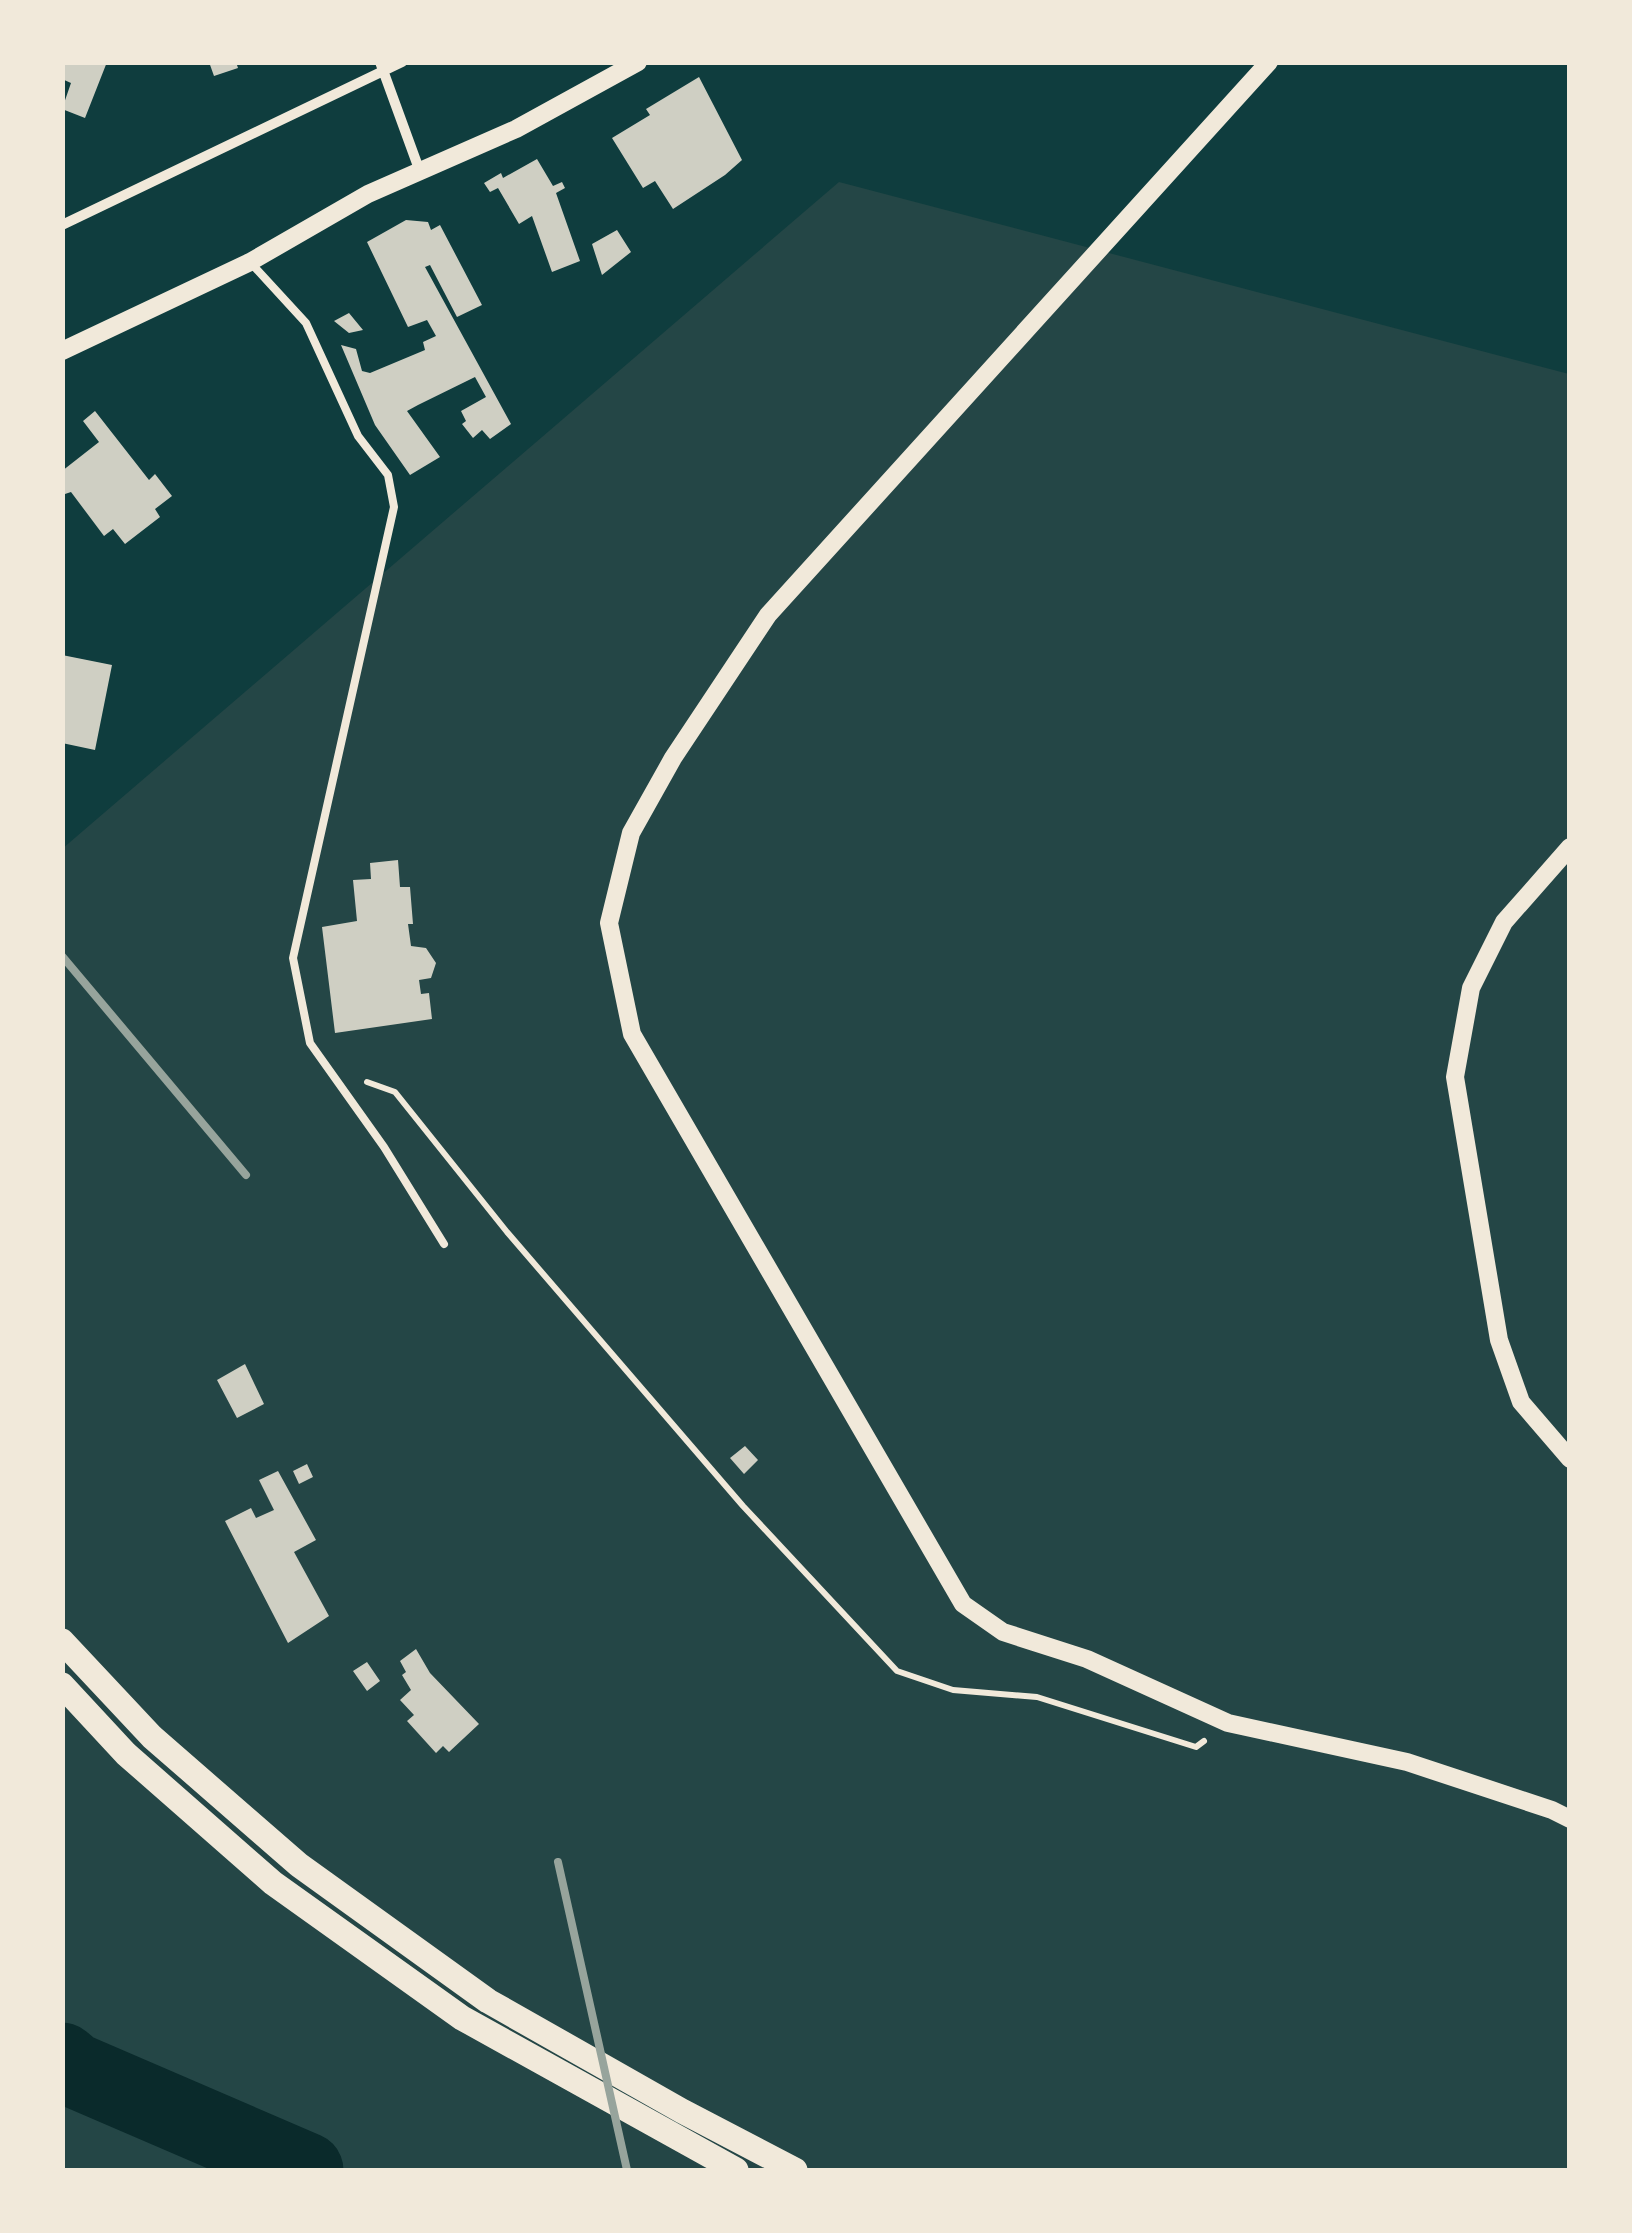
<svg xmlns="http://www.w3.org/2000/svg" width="1632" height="2233" viewBox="0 0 1632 2233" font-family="'Fira Sans',sans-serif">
<rect width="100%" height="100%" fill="#0f3d3e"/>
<path fill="#244646" d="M839 182 1569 374V2170H63L62 849Z"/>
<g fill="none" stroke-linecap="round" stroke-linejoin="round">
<path stroke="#0a2a2b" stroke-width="75" d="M62 2060 74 2070 306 2170"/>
</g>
<path fill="#cfcfc3" d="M62 62H107L85 118 62 109 71 83 62 79Z
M209 62H236L238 68 214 76Z
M699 77 742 160 725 175 673 209 655 181 643 188 612 138 650 115 646 109Z
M537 159 553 186 562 182 565 188 556 193 580 261 552 272 532 216 519 224 498 188 490 192 484 183 501 173 503 178Z
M406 220 428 222 431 230 440 225 482 305 457 317 430 265 425 267 511 424 490 439 482 430 473 438 462 424 466 421 461 411 486 397 475 377 418 405 407 411 440 457 410 475 375 425 341 345 356 349 362 371 370 373 425 350 423 342 436 336 427 320 408 327 367 242Z
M617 230 631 252 602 275 592 244Z
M349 313 363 330 349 333 334 321Z
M95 411 149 480 155 474 172 496 155 509 160 517 125 544 113 529 104 536 71 492 62 495V471L99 442 83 421Z
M62 655 112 665 95 750 62 743Z
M398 860 400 887H410L413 924H408L411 946 426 948 436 963 431 978 419 980 421 994 429 993 432 1019 335 1033 322 927 357 921 353 880 371 879 370 863Z
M245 1364 264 1404 237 1418 217 1380Z
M745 1446 758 1460 744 1474 730 1458Z
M307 1464 313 1477 299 1484 293 1471Z
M278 1471 316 1540 294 1552 329 1616 288 1643 225 1521 251 1508 256 1518 274 1510 259 1480Z
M416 1649 430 1673 479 1724 449 1752 443 1746 436 1753 407 1721 414 1715 400 1700 411 1690 402 1675 406 1672 400 1661Z
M367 1662 380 1681 367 1691 353 1671Z"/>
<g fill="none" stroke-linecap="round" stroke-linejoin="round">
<path stroke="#f1e9da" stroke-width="6" d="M367 1082 395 1092 507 1232 743 1506 897 1671 953 1690 1037 1697 1196 1747 1204 1741"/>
<path stroke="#f1e9da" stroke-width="8" d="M250 262 306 323 358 436 388 475 394 507 293 958 310 1043 384 1147 444 1244"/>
<path stroke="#f1e9da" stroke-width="10" d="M380 62 419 169
M62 225 402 62"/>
<path stroke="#f1e9da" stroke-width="18" d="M1269 62 768 615 673 758 631 833 609 923 632 1034 963 1604 1003 1632 1087 1659 1228 1723 1407 1762 1552 1810 1570 1819
M62 351 250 262 368 194 516 129 638 62
M1570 847 1504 922 1471 988 1455 1077 1499 1340 1521 1402 1570 1459"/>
<path stroke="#f1e9da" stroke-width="25" d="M62 1641 152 1737 299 1865 488 2001 682 2111 795 2170
M62 1685 126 1754 273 1883 462 2018 736 2170"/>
<path stroke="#97a49c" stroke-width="8" d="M62 956 246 1175
M558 1862 627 2170"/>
</g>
<rect width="1632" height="2233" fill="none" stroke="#f1e9da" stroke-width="130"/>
</svg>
